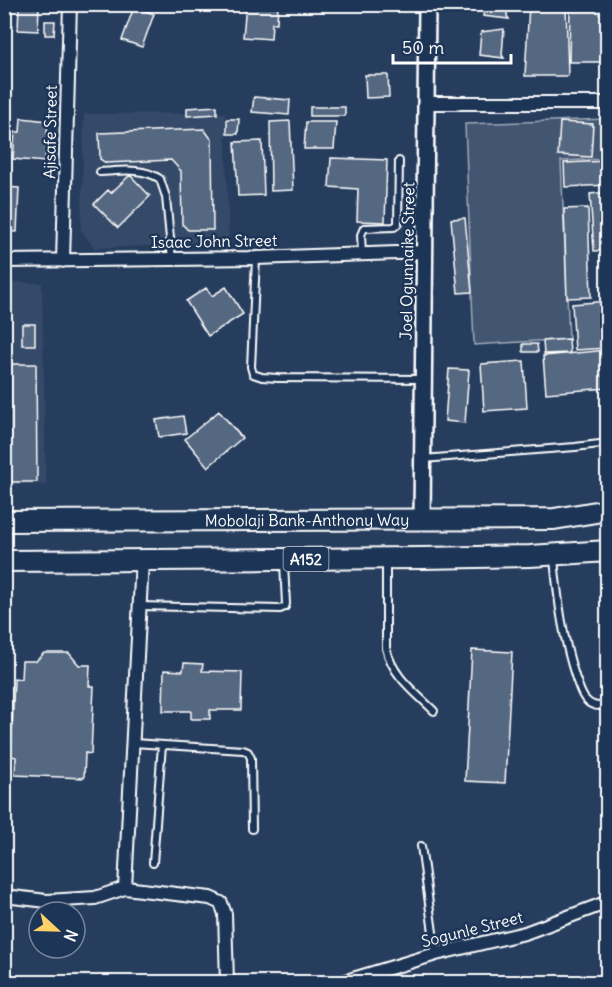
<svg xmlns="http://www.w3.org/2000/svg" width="612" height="987" viewBox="0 0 612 987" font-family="Delius,sans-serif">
<rect width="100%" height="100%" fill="#263d5e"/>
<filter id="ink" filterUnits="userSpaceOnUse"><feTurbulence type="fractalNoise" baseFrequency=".0167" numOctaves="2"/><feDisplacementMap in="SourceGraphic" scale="12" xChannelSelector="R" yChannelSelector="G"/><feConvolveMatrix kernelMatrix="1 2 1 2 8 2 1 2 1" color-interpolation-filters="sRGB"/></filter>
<g filter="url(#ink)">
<path fill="#344a68" d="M225 113 229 243 94 248 81 230 84 114Z
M5 282 42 283 46 485 5 484Z"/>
<path fill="#425672" stroke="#a0aab8" stroke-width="1.5" d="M607 119V159L561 161 569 339 474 345 465 124Z"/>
<path fill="#556781" stroke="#fff" stroke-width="1.5" d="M246 4H278L277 23H272L271 39 243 37Z
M485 4H508L507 16 509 19 483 16Z
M529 4H566L568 76H525Z
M570 4H608L607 62H569Z
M19 5 39 6 38 31 18 30Z
M134 7 154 14 142 47 122 40Z
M45 21H55L54 35H45Z
M504 29 502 55 504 58 479 55 481 32Z
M365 75H388L389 97 366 98Z
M254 97 290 100 289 115 252 112Z
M217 106V114L187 116V108Z
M310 107H345V116H310Z
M21 118 48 121 45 162 13 159 15 132H20Z
M227 119H239L238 134H227Z
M290 121 293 190 271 191 270 122Z
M306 122H336L334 149H304Z
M560 122 593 124 591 157 558 155Z
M204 129 212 140 213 230H188L182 224 181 171 171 160 106 163 100 159 99 133Z
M262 141 264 195 238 196 235 142Z
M331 158 387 160 385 222 357 221 358 189 329 187Z
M607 161 608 185 565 187 564 163Z
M130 175 150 196 118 228 94 204 108 190 111 193Z
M4 187 19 188 17 232 4 231Z
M608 192V250L594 251 590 194Z
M588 208 591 297 567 298 564 209Z
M465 218 472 292 458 293 451 219Z
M226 287 243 314 208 336 186 301 206 288 212 296Z
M608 301V348L575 350 572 304Z
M22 324H35V345H22Z
M569 339 570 353 544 354 543 341Z
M523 344H537L538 352H523Z
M608 350V388L546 393 543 356Z
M524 361 527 408 484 411 481 364Z
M4 364H36L37 482H4Z
M449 369 469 370 465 423 445 421Z
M219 411 242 438 208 467 185 439Z
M183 416 186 433 159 437 156 420Z
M472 650 512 652 505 783 465 781Z
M44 653H69L79 665H90L89 686H94L91 754 85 753 84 778 15 775 16 757 11 756 14 678 21 679 22 661H36Z
M184 663 203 664 202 671 242 672 241 710H210V719H191V711H163L164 670 183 671Z"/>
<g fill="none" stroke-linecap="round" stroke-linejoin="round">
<defs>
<path id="service" d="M100 172C120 171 143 167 160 179L166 197 172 259
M362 254 361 235 364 228 394 227 398 224 399 161
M256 258 251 367 253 374 262 377 278 378 423 379
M423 459 575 447 608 443
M554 559C558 600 563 640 576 679 579 686 581 695 586 700 592 707 600 707 608 705
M386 562V648C393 677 414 691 434 711
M140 606 280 609 285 607 286 604 284 563
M133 743 243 750 248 752 251 758 252 829
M421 846 436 954
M153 863 162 745"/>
<path id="minor" d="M426 103H608
M4 261 256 258 425 252
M63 261 70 4
M125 888 142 560
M4 896 47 901 95 898 125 888 210 898 221 903 225 914 227 982
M343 982 436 954 525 933 608 902"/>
<path id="tertiary" d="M422 519 427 4"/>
<g id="primary">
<path id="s1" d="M4 521 554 519 608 510"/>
<path d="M4 561 422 558 530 556 608 551"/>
</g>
</defs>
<use href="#service" stroke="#fff" stroke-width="10"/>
<use href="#minor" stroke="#fff" stroke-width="16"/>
<use href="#tertiary" stroke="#fff" stroke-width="20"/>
<use href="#primary" stroke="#fff" stroke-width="24"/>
<use href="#service" stroke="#1d3557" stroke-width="6"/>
<use href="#minor" stroke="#1d3557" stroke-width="12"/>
<use href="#tertiary" stroke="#1d3557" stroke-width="15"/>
<use href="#primary" stroke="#1d3557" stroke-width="20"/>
</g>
</g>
<g text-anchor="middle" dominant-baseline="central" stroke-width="5" stroke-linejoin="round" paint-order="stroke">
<rect fill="#1d3557" stroke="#bbc2cd" stroke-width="1.5" x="283.5" y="547" width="45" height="24" rx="4.5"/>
<g font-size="15" font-weight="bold" fill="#fff">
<text x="306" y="559">A152</text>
</g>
<g font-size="16" fill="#fff" stroke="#1d3557">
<text transform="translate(50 132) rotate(-89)">Ajisafe Street</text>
<text transform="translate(214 241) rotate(-1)">Isaac John Street</text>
<text transform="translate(407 261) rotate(-89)">Joel Ogunnaike Street</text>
<text stroke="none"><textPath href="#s1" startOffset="303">Mobolaji Bank-Anthony Way</textPath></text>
<text transform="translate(472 929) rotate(-14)">Sogunle Street</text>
</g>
</g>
<rect width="612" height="987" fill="none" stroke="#1d3557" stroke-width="24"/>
<rect x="12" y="12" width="588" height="963" fill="none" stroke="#fff" stroke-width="2" filter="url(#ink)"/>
<g transform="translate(57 930) rotate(112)"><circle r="28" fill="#1d3557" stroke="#77869a" stroke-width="1.5"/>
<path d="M0-4.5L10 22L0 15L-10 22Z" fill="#ffd166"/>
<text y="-9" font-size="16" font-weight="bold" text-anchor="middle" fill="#ffffff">N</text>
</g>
<path d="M393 54v9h118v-9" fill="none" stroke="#ffffff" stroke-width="3"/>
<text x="402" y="54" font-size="18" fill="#ffffff" stroke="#1d3557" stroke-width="4.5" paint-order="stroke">50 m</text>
</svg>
